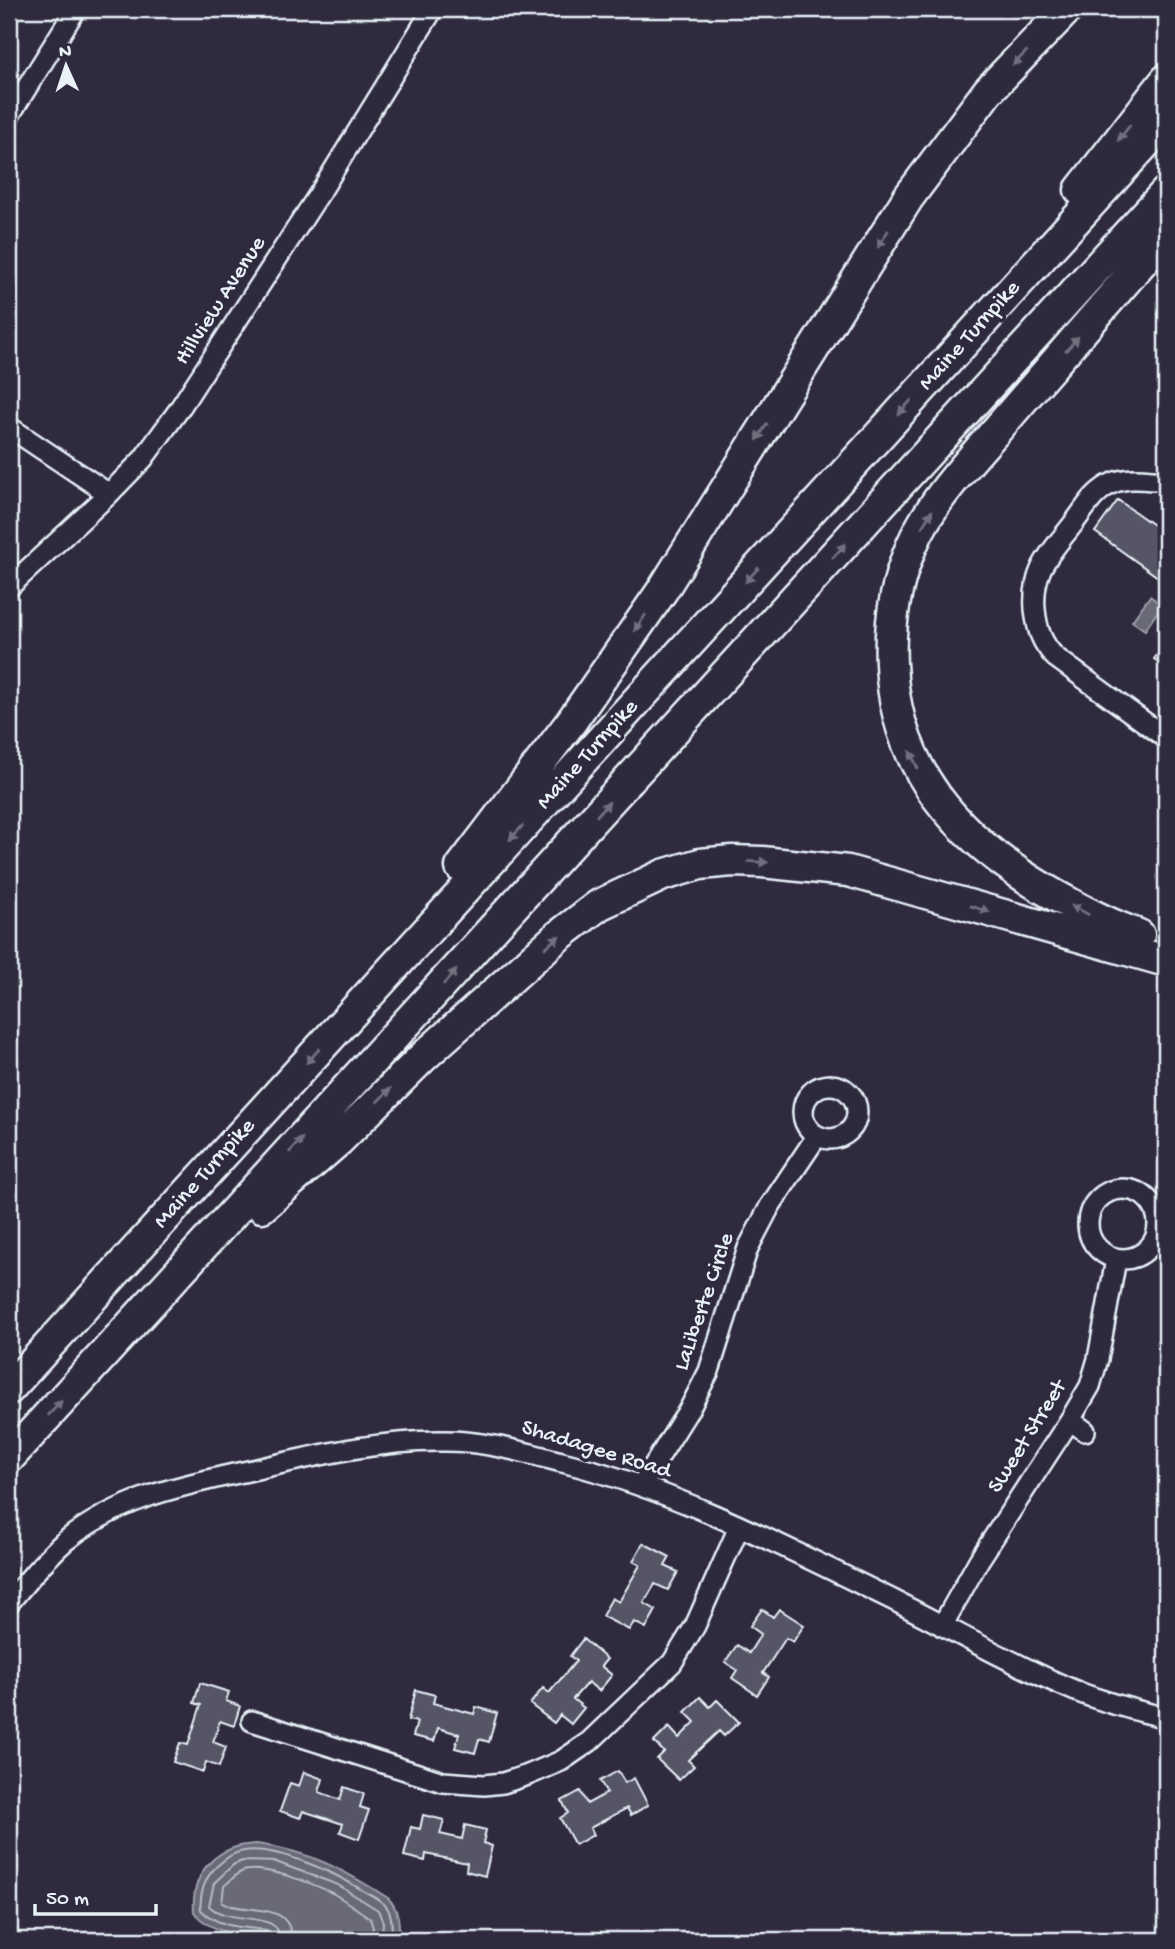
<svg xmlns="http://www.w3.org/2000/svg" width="1175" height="1949" viewBox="0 0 1175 1949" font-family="'Gochi Hand',sans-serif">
<rect width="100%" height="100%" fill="#2f2a3d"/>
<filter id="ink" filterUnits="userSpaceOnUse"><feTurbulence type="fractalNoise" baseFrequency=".0143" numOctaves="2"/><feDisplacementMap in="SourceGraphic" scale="14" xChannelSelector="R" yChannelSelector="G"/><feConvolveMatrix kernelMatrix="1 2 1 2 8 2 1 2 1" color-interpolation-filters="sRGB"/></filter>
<g filter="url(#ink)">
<path fill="#696978" stroke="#9c9fab" stroke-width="2" d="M1150 596 1162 605 1145 630 1132 621Z
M257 1844C310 1851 344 1870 388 1898 399 1909 401 1926 397 1940H287L280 1938C251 1936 214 1938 194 1912 191 1871 217 1845 257 1844Z"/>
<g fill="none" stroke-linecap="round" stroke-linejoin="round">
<path stroke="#b5bbc5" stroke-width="2" d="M272 1940 271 1935 267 1930C243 1927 219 1928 201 1910 199 1894 205 1877 217 1866 222 1862 228 1856 234 1854 265 1839 335 1873 362 1890 370 1895 383 1900 388 1909 393 1918 392 1930 391 1940
M281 1940C279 1909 230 1926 209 1906L214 1883 233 1865 242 1861 276 1862 338 1885 378 1910 383 1922 382 1940
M292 1940C290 1900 247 1914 222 1903L224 1886C229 1882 235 1875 241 1872 260 1863 315 1884 334 1894 346 1901 358 1910 370 1918L373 1928 371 1940"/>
</g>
<path fill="#575565" stroke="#e8f1f8" stroke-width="2" d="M1118 500 1166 534V565L1158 577 1095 532Z
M1166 643V668L1154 659Z
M643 1543 670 1557 665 1566 678 1572 668 1590 655 1584 644 1603 656 1610 646 1628 634 1622 629 1630 602 1616 612 1598 619 1602 640 1565 633 1561Z
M762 1609 773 1617 779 1609 804 1625 793 1642 786 1638 763 1673 769 1677 757 1695 732 1678 737 1670 725 1662 737 1645 749 1653 761 1634 750 1626Z
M583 1639 607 1659 601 1666 612 1675 599 1691 588 1682 573 1699 584 1708 571 1724 560 1715 554 1723 530 1704 543 1688 549 1693 576 1661 570 1656Z
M200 1683 229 1692 226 1701 240 1706 234 1726 220 1721 213 1742 226 1747 219 1767 206 1762 203 1772 173 1762 180 1743 188 1745 201 1705 194 1703Z
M416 1690 435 1695 433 1703 474 1714 476 1707 497 1713 489 1742 479 1739 475 1753 455 1748 459 1734 438 1728 434 1741 413 1736 417 1722 408 1720Z
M700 1697 710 1707 717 1700 739 1722 724 1736 719 1731 688 1760 694 1766 679 1780 657 1759 664 1752 654 1742 669 1727 679 1738 695 1722 685 1712Z
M618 1771 625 1783 634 1778 648 1805 631 1815 627 1808 590 1828 593 1835 575 1845 560 1818 568 1813 562 1801 580 1791 587 1804 607 1793 600 1781Z
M304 1772 323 1779 319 1792 340 1800 344 1787 364 1794 360 1807 369 1810 359 1839 340 1832 343 1824 303 1811 300 1818 280 1811 290 1783 299 1786Z
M423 1815 444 1820 440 1834 462 1839 465 1825 486 1830 483 1843 492 1846 485 1876 466 1871 467 1863 426 1854 425 1861 404 1856 411 1827 420 1829Z"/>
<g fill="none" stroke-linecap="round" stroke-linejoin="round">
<defs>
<path id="minor" d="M9 116 76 9
M9 427 109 494
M1166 481C1149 480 1129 476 1113 483 1094 491 1085 509 1073 524 1050 554 1032 569 1035 609 1037 629 1041 642 1055 657L1166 738
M9 587 109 494 143 459 178 411 321 191 433 9
M803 1112a27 27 0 1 1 54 0a27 27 0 1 1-54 0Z
M1088 1224a35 35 0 1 1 70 0a35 35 0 1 1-70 0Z
M1070 1420 1085 1431
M641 1486 691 1406 709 1371 748 1248 770 1206 817 1136
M9 1603C26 1582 44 1560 64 1542 120 1496 189 1484 257 1469 319 1455 381 1440 444 1441 485 1441 523 1452 562 1462 675 1490 785 1547 889 1598 947 1627 1004 1660 1064 1686 1097 1701 1132 1709 1166 1718
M942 1626 979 1560 1070 1420 1090 1386 1098 1359 1116 1259
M252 1721 443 1782 484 1785 503 1783 528 1775 561 1761 589 1742 672 1663 695 1626 739 1527"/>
<path id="highway" d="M1080 190 1166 80
M461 867 571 722 662 591 908 198 988 91 1067 9
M1139 935C1106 924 1075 907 1044 889 957 837 896 770 891 664 889 624 896 582 912 545 933 497 973 458 1007 418 1060 357 1113 295 1166 234
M262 1207 338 1141 423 1057 557 937 599 905 663 875 700 864 732 861 762 862 848 871 1166 961
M9 1389 1166 121
M9 1458 1166 192"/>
</defs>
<use href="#minor" stroke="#e8f1f8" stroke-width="24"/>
<use href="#highway" stroke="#e8f1f8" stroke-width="35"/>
<use href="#minor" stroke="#2f2a3d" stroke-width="19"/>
<use href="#highway" stroke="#2f2a3d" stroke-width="30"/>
</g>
<defs><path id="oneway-solid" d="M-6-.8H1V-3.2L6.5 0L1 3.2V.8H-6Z" transform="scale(1.75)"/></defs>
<g fill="#70707e">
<use href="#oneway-solid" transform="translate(1020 58) rotate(134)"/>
<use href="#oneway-solid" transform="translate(1124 133) rotate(128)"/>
<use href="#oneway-solid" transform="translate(883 239) rotate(121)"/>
<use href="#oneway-solid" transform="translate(1072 344) rotate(-49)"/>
<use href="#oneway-solid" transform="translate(905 407) rotate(132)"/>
<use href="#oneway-solid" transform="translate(762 432) rotate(122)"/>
<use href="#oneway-solid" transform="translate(927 519) rotate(-58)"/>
<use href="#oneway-solid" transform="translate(839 551) rotate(-48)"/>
<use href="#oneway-solid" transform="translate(752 575) rotate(132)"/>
<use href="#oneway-solid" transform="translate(640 623) rotate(124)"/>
<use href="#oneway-solid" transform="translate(914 760) rotate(-114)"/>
<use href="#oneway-solid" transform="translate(603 809) rotate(-48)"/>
<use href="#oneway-solid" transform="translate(516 833) rotate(132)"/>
<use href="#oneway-solid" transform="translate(758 862) rotate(3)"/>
<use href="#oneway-solid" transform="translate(980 909) rotate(17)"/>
<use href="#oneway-solid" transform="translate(1080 910) rotate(-152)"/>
<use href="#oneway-solid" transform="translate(552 942) rotate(-40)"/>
<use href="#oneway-solid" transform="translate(450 977) rotate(-48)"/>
<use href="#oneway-solid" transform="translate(313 1056) rotate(132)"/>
<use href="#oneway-solid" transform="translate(384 1095) rotate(-45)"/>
<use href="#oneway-solid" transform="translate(296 1145) rotate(-48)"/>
<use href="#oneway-solid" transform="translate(55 1408) rotate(-47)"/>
</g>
</g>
<g text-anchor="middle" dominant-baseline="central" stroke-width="7" stroke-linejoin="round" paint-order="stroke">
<g font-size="23" fill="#e8f1f8" stroke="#2f2a3d">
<text transform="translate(221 301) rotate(-57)">Hillview Avenue</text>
<text transform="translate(970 336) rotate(-48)">Maine Turnpike</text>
<text transform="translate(588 755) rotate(-48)">Maine Turnpike</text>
<text transform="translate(205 1174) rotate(-48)">Maine Turnpike</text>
<text transform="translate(705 1302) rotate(-71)">LaLiberte Circle</text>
<text transform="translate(1028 1437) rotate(-58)">Sweet Street</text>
<text transform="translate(596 1450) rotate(17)">Shadagee Road</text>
</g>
</g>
<rect width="1175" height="1949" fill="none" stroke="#2f2a3d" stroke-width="35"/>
<rect x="18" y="18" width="1140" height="1914" fill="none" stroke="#e8f1f8" stroke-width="2.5" filter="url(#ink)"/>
<g transform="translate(66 66) rotate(357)" stroke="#2f2a3d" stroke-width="5" paint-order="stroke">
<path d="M0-5L12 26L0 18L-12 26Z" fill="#e8f1f8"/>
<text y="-10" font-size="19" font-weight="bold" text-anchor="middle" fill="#e8f1f8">N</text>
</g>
<path d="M35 1904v10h121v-10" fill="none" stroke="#e8f1f8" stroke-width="3.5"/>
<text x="46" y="1904" font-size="21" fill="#e8f1f8" stroke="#2f2a3d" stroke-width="5" paint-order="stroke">50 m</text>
</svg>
